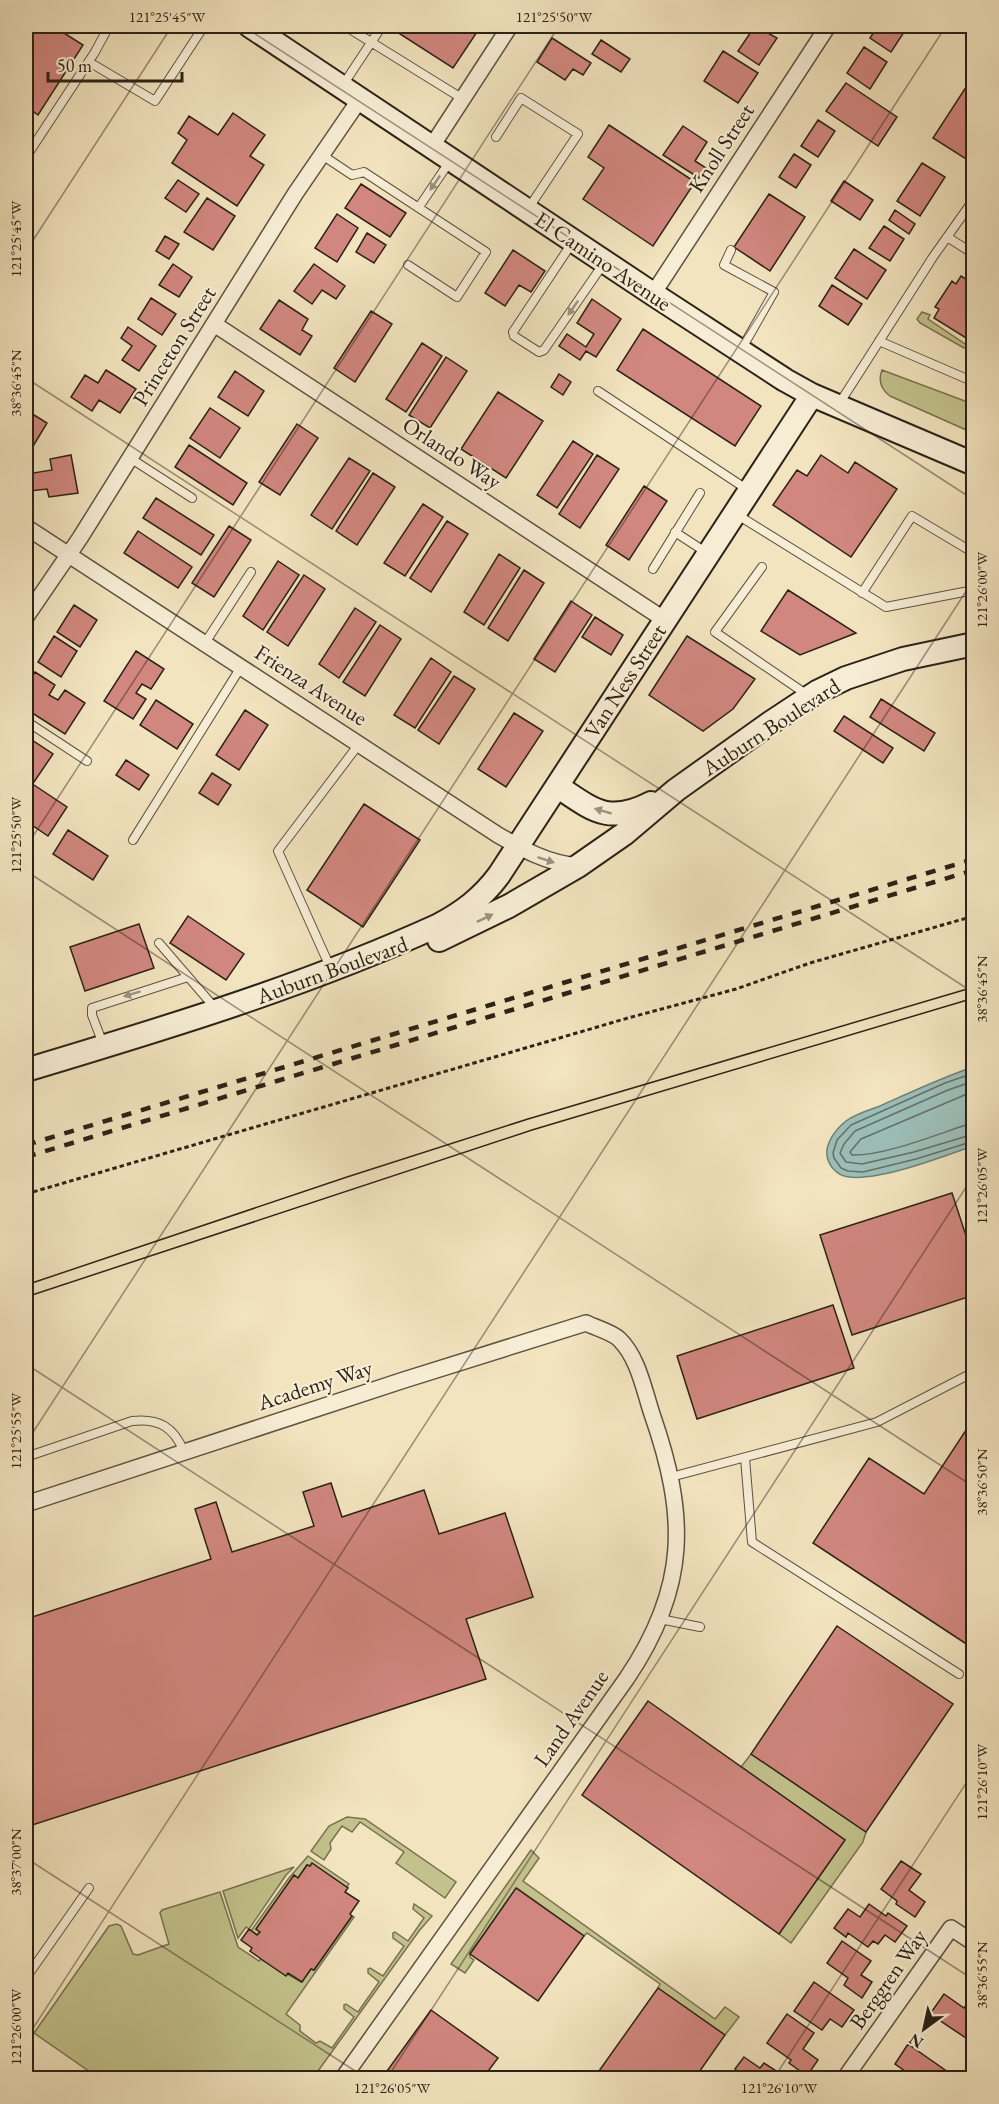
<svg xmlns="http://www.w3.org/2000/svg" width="999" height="2104" viewBox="0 0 999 2104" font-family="'EB Garamond',serif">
<rect width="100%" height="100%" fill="#f2e4bf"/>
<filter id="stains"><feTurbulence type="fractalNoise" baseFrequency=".00333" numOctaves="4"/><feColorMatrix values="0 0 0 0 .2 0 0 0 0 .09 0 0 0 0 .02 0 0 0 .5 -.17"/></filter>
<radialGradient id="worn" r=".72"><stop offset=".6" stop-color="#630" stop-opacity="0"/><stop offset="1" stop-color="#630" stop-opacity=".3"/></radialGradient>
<path fill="#c3c28c" stroke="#787251" stroke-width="1.5" d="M922 312 930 315 928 319 968 346 967 348H964L920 323 917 319Z
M882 370 973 404V433L890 396C881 389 878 380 882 370Z
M751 1754 866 1832 863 1842 791 1943 779 1934 845 1840 741 1767Z
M347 1817 365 1819 456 1882 445 1898 396 1863 404 1852 360 1822 352 1832 342 1826 330 1843 331 1849 324 1860 311 1851 329 1826Z
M531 1850 539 1858 523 1881 715 2019 725 2007 739 2017 725 2035 658 1988 660 1984 587 1933 584 1936 517 1888 470 1953V1957L474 1960 465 1973 451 1964Z
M308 1856 349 1884 346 1888 312 1863 310 1866 307 1865 298 1878 294 1875 256 1929 260 1932 257 1935 251 1931 289 1878Z
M294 1867 286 1875 249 1929 246 1927 238 1938 223 1891Z
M220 1892 238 1947 259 1961 261 1959 301 1982 311 1969 314 1970 352 1916 354 1917 286 2014 300 2025V2031L316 2043 320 2041 332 2048 354 2017 344 2009V2005L346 2004 358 2012 379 1982 368 1973V1969L370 1968 383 1976 404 1946 393 1938V1933L395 1932 408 1941 424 1918 413 1909 414 1904 432 1916 419 1931 313 2078H99L34 2033 109 1926 117 1924 121 1926 133 1954 138 1955 169 1944 160 1913 162 1910Z"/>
<path fill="#9cbeb8" stroke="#6f8077" stroke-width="1.5" d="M973 1067V1146C942 1157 880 1181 849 1177 838 1176 829 1167 827 1156 825 1143 836 1129 846 1121 855 1114 869 1110 880 1106 911 1092 941 1078 973 1067Z"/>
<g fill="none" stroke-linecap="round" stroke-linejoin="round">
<path stroke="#647067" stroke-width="1.5" d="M974 1073 945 1083 851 1125 837 1140 833 1153 834 1158 841 1168 848 1171 863 1172 916 1159 974 1141
M974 1081 948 1090 855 1131 844 1144 840 1153 846 1162 862 1164 914 1152 974 1134
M974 1091 861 1139 850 1152 852 1155C884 1156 935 1135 966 1125H974"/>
</g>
<path fill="#d1877f" stroke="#2c2216" stroke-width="1.5" d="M36 26H53L83 45 38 115 26 106V42Z
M401 26H481L453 68 397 32Z
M755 26 777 38 759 65 738 51Z
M878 26H908L891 52 870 38Z
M552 38 591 63 583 75 573 69 565 80 537 62Z
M601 40 630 59 621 72 592 54Z
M864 47 887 62 870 89 847 73Z
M723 51 758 73 738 103 704 81Z
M846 83 897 117 878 146 826 111Z
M968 84 974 88V164L933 138Z
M233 113 265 135 250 156 264 165 237 206 172 163 187 140 178 133 189 116 218 135Z
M818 120 835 131 818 157 801 146Z
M609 125 695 182 653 246 583 199 604 168 588 157Z
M683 126 707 142 695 161 706 168 699 178 663 155Z
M794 154 811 165 796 188 779 177Z
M922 163 945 177 920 216 897 201Z
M178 180 199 194 186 212 165 198Z
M844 181 873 200 860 220 831 201Z
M361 184 406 213 390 237 345 208Z
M769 194 805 217 770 271 734 247Z
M207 198 235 216 213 250 184 232Z
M895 210 915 224 909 234 889 220Z
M337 214 358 228 337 262 315 248Z
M884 226 904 239 890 261 869 248Z
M367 233 386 245 374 263 356 252Z
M165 236 179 244 169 259 156 251Z
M854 249 886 270 867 299 835 278Z
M513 250 545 271 531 292 519 285 505 306 485 293Z
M173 264 192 277 179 297 159 285Z
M314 264 345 286 336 299 322 290 312 304 294 291Z
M961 276 974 284V343L934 318 939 309 935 307 952 281 956 284Z
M832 285 862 304 848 325 819 306Z
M151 298 176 314 162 335 138 319Z
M592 299 621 319 596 357 586 351 580 360 559 346 567 334 586 347 594 334 577 323Z
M279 300 308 319 302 330 312 336 300 355 260 329Z
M371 311 392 324 355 382 334 368Z
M128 327 156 346 139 371 122 360 132 346 121 338Z
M643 329 761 406 735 446 617 370Z
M422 343 442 356 406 412 386 399Z
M446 357 467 371 430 428 409 415Z
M106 370 136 389 120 413 99 400 92 411 71 397 85 375 98 383Z
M235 371 264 391 248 416 218 397Z
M559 374 571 382 563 395 551 387Z
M498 392 543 421 506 478 461 449Z
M210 408 240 428 220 458 190 438Z
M26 410 47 423 26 458Z
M297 424 318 438 280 495 259 482Z
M573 441 593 454 557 508 537 495Z
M189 445 247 483 233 505 175 467Z
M71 455 78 493 49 497 47 489 30 491 27 474 52 470 50 459Z
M597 455 619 469 580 528 559 514Z
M821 455 848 473 855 462 897 489 851 557 773 505 797 470 807 476Z
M349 458 370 471 332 529 311 515Z
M373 473 395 487 357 545 336 531Z
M644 486 667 501 629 560 606 545Z
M156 498 214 535 201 555 143 518Z
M423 504 443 517 405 576 384 563Z
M447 521 468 534 431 592 410 578Z
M229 526 251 540 214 597 192 583Z
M138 531 192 567 178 588 124 553Z
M499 554 520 568 484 625 464 612Z
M278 561 299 575 263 630 243 616Z
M524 570 544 583 508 641 488 628Z
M304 575 325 589 288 646 267 632Z
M788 590 856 633 800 655 761 631Z
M571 601 592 615 555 672 534 659Z
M74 605 97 620 80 647 57 632Z
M355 608 376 622 339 678 319 664Z
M595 617 623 635 611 655 582 637Z
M380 625 401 639 365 696 343 682Z
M54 636 77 651 61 677 38 662Z
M687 636 755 679 733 709 703 731 649 695Z
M136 651 164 669 151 689 142 684 136 693 146 699 133 719 104 701Z
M431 658 451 672 415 728 394 715Z
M35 672 55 685 49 695 58 700 65 690 85 703 65 734 26 709V686Z
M454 676 475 689 439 744 418 730Z
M881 699 935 733 924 751 870 717Z
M156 700 193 724 177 749 140 725Z
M245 710 268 725 239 770 216 755Z
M514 713 543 731 506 787 478 769Z
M844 716 893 748 883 763 834 731Z
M26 736 53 754 34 782 26 777Z
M126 760 149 775 139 790 116 775Z
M212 773 231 785 218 805 199 793Z
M31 783 67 807 48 836 26 821V791Z
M364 804 420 840 363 927 307 890Z
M68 830 108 856 93 880 53 854Z
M188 916 244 954 226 980 170 943Z
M139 924 154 968 85 991 70 947Z
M952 1193 974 1260V1295L852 1335 820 1235Z
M833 1305 854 1368 697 1419 677 1356Z
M974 1418V1649L813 1543 869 1458 924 1494Z
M331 1483 342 1517 424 1490 439 1534 505 1513 533 1597 466 1619 486 1679 26 1827V1619L211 1559 195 1509 216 1502 232 1552 314 1526 303 1492Z
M837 1626 953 1704 866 1832 751 1754Z
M648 1701 845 1840 779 1934 582 1795Z
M901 1861 921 1874 909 1890 925 1902 915 1917 896 1904 897 1901 881 1889Z
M312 1863 348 1888 345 1892 359 1901 350 1914 352 1916 314 1970 311 1969 302 1982 288 1973 286 1976 261 1959 250 1951 252 1948 241 1940 249 1929 257 1935 260 1932 256 1929 294 1875 298 1878 307 1865 310 1866Z
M516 1888 584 1936 538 2001 470 1954Z
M869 1904 886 1916 888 1913 907 1926 895 1942 885 1935 878 1944 873 1941 868 1947 848 1933 846 1937 834 1928 848 1909 860 1917Z
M842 1941 871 1961 861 1975 872 1982 862 1998 844 1985 848 1978 827 1963Z
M814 1982 854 2010 842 2027 830 2019 822 2030 794 2011Z
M658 1988 725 2035 695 2078H594Z
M944 1994 964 2008 974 1995V2028L966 2038 930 2014Z
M431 2010 498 2058 483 2078H382Z
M787 2014 814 2033 803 2049 818 2060 807 2076 789 2063 791 2060 767 2043Z
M908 2044 945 2070 939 2078H915L895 2064Z
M744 2057 760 2068 764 2063 787 2078H733L738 2072 735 2069Z"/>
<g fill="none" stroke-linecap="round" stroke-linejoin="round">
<defs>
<path id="lane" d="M345 26 463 99
M89 62 155 101 204 26
M343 85 382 26
M496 137 521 98 578 134 528 209
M322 155 352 175 364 172 486 252 457 297 408 265
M26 157 95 52 109 26
M419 207 450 161
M947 237 974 254
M572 243 513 332 514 336 539 352 544 350 604 263
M731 250 724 265 774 292 741 350
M879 341 974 382
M598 391 748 490
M839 404 933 257 974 199
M130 458 192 498
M736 514 886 607 974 590
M675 532 707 553
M762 567 715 632 806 694
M653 569 700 493
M862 593 912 516 974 553
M205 643 251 572
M26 721 87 761
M133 840 241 667
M159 943 215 1008
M330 967 278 851 359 744
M103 1044 92 1015V1008L188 977
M26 1457 132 1421C159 1418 174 1427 184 1452
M745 1458 752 1542 959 1674
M671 1477 877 1422 974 1372
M660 1619 700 1627
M26 1978 89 1888"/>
<path id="street" d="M432 146 510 26
M653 294 828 26
M214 324 665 620
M26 527 498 835C524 850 547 863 578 866
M26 617 80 538 295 194 360 99
M26 1504 404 1380 586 1323C596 1328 612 1332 619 1339 638 1357 644 1390 652 1414 687 1515 689 1586 627 1678L343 2078
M845 2078 951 1928 974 1943"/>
<path id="secondary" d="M250 26 653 294 785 380 812 395 974 464
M557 786C593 810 608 825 651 803
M439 940 509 906 578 866 624 834 676 790 770 723 817 692 846 678 903 659 974 644
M26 1070C166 1028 305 986 439 925 463 912 482 898 499 875L812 395"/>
</defs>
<use href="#lane" stroke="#5e5240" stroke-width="10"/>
<use href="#street" stroke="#5e5240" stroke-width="18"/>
<use href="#secondary" stroke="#2c2216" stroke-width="26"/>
<path stroke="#2c2216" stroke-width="3" stroke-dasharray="4.5 3" stroke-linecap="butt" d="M26 1194 628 1018 736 989 810 963 974 916"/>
<use href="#lane" stroke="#f7edd5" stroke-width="8"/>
<use href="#street" stroke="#f7edd5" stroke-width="15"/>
<use href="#secondary" stroke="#f7edd5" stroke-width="22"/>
<path stroke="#2c2216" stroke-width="1.5" d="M26 1285 347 1177 528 1119 974 987
M26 1297 532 1130 974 998"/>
<path stroke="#2c2216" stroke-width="4.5" stroke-dasharray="10 10" stroke-linecap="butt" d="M26 1145 974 859
M26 1157 974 870"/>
</g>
<defs><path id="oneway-solid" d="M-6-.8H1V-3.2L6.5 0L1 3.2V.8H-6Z" transform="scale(1.5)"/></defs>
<g fill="#9c927f">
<use href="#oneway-solid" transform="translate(435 183) rotate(124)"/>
<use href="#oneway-solid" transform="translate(573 308) rotate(125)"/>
<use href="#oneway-solid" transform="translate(603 811) rotate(-164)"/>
<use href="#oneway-solid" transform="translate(546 860) rotate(18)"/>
<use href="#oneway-solid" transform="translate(485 918) rotate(-26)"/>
<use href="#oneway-solid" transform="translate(132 994) rotate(163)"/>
</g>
<path fill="none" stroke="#2c2216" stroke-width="1.5" stroke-opacity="0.45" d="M243 26 974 500M26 251 172 26M26 378 974 993M26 847 559 26M26 871 974 1487M26 1364 974 1980M26 1443 946 26M26 1858 366 2078M26 2039 974 579M387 2078 974 1175M774 2078 974 1771"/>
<g text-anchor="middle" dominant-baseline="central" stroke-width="4.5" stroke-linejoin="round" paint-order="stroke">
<g font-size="22" fill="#2c2216" stroke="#f7edd5">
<text transform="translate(721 148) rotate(-57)">Knoll Street</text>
<text transform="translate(603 261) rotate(34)">El Camino Avenue</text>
<text transform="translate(174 346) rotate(-58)">Princeton Street</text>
<text transform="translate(452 453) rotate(33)">Orlando Way</text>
<text transform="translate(625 681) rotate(-57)">Van Ness Street</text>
<text transform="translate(311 685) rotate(33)">Frienza Avenue</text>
<text transform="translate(771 727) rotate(-33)">Auburn Boulevard</text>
<text transform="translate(332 970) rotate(-20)">Auburn Boulevard</text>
<text transform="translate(315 1385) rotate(-18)">Academy Way</text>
<text transform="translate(571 1718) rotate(-55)">Land Avenue</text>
<text transform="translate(888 1979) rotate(-55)">Berggren Way</text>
</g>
</g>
<rect width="999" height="2104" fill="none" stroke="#f2e4bf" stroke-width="66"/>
<g transform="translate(924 2029) rotate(213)" stroke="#f7edd5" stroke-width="4.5" paint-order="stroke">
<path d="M0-4.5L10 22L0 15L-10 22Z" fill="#2c2216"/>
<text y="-9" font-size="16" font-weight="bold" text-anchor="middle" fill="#2c2216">N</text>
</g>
<path d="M48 72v9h134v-9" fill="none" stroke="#2c2216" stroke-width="3"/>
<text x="57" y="72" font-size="18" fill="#2c2216" stroke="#f7edd5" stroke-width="4.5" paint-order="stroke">50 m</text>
<rect x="33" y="33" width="933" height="2038" fill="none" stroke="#2c2216" stroke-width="2"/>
<g font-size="15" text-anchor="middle" fill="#2c2216">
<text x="167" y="22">121°25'45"W</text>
<text x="554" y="22">121°25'50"W</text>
<text transform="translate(16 239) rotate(-90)" y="5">121°25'45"W</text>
<text transform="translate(16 383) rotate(-90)" y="5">38°36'45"N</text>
<text transform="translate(982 590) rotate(-90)" y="5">121°26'00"W</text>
<text transform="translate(16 835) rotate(-90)" y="5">121°25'50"W</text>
<text transform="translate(982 989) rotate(-90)" y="5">38°36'45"N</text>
<text transform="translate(982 1186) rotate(-90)" y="5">121°26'05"W</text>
<text transform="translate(16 1431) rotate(-90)" y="5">121°25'55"W</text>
<text transform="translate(982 1482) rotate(-90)" y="5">38°36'50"N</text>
<text transform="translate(982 1782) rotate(-90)" y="5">121°26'10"W</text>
<text transform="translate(16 1862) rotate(-90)" y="5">38°37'00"N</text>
<text transform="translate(982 1975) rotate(-90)" y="5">38°36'55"N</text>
<text transform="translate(16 2027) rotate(-90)" y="5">121°26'00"W</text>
<text x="392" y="2093">121°26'05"W</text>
<text x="779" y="2093">121°26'10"W</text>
</g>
<rect width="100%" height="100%" filter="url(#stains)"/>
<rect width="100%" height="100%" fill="url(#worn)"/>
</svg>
